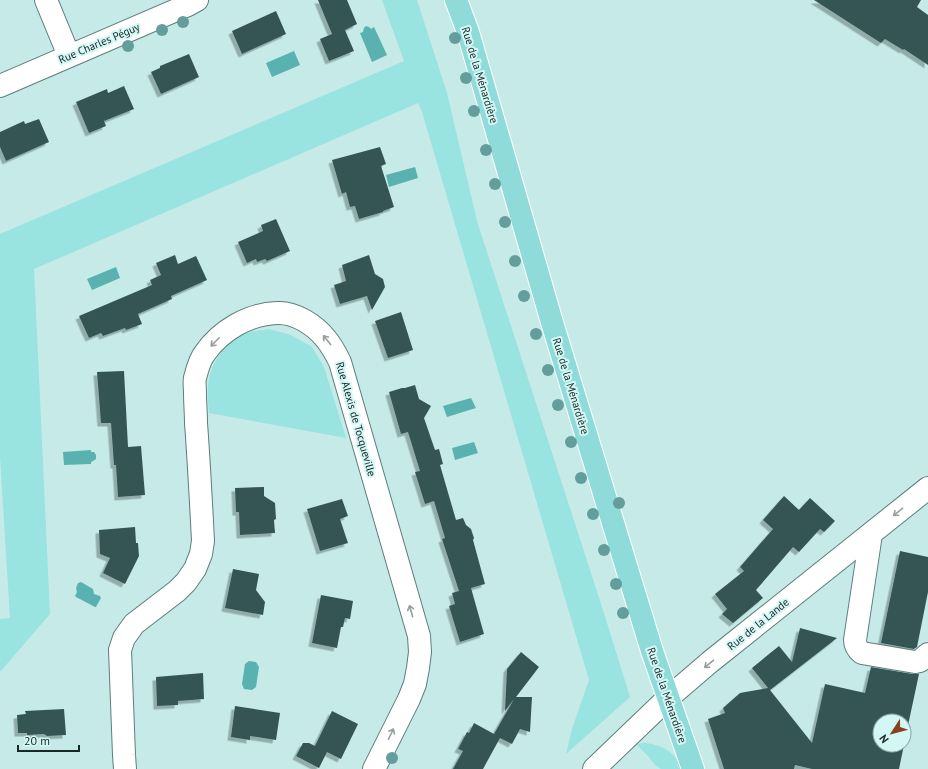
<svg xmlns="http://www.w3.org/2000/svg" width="928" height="769" viewBox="0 0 928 769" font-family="'PT Sans',sans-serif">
<defs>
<filter id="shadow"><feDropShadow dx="-3.5" dy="3.5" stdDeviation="0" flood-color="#0004"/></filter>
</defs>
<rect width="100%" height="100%" fill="#c6eae8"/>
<path fill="#99e3e0" d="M382 0H417L447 93 477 221 602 607 630 697 566 754 572 729 589 680 422 112 418 103 34 269 50 614 0 672V619L10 618 0 456V234L404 61Z
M269 329 291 335 312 347 324 367 346 438 209 413C208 402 207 390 209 379 213 359 226 343 244 334 251 331 261 330 269 329Z
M645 743C663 745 675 752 682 769H661L655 765 648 756 636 744Z"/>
<path fill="#59b2b0" d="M366 26 369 27 371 29 374 27 387 55 372 62 360 33 363 32 364 28Z
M294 51 300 65 272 77 266 63Z
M415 167 418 178 389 187 386 175Z
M116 267 120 278 92 290 87 279Z
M471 398 476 408 447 417 443 406Z
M474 442 478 453 455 460 452 448Z
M91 450V452H94L96 455V459L93 461 91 462V464L64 465 63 452Z
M81 582 93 589 94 594 100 596 101 598 96 607H95L76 597 75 596 77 592 76 588 78 583Z
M249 661 256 662 259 667 256 687 252 690 244 689 242 684 245 664Z"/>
<path fill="#365554" filter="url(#shadow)" d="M318 0H347L357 24 345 30 354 51 329 61 320 39 332 34Z
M814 0H921L917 7 928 15V65L904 49 903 50 885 39 881 43Z
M276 11 286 34 242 54 232 31Z
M189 54 199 77 161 94 151 72 160 68V66Z
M124 86 134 109 104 121 106 126 89 133 76 102 107 89 108 93Z
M39 119 49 142 6 161 0 147V132L24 121 25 124Z
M380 147 386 164 381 166 394 207 383 211V212L359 219 355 206 350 207 346 192 342 194 332 160Z
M276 219 290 251 267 261 265 259 257 262 256 259 247 263 238 242 263 231 261 225Z
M175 255 178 264 196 256 207 280 171 296 172 299 138 314 142 324 126 330 125 328 103 336 101 333 89 338 79 316 152 285 150 280 161 275 156 263Z
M369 255 375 274 383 279 385 287 372 310 367 296 340 304 334 285 346 281 342 265Z
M401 312 413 350 388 358 375 321Z
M124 371 128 447 141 446 145 495 118 497 116 465H114L111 423H101L97 372Z
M415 385 419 399 431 406 424 418 435 450 439 449 443 464 440 465 456 520 463 518 466 525 471 529 474 538 473 540 485 584 471 588 484 634 460 642 449 606 455 604 452 593 459 591 442 539 445 538 434 501 425 504 415 472 420 471 408 432 401 434 389 392 402 388H405Z
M264 487V496L275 503 276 519 274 520 275 533 240 535 239 512H236L235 488Z
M784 496 799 510 810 498 835 521 824 532 820 529 799 552 793 547 756 590 763 598 733 623 722 614 727 609 715 594 744 571 740 567 773 529 763 520Z
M342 499 348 516 340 519 348 543 320 551 307 509Z
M135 527 136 543H138L139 556 125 584 103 573 110 558 100 554 99 530Z
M900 551 928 557V592L917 647 914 649 881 643Z
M233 569 259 574 256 590 265 602 263 615 225 608Z
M321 595 353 601 350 619 345 618 343 627H341L337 648 312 643Z
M800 628 837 638 770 690 812 743 825 684 865 693 871 667 913 674H919L904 744V721H880V745H904L899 769H812L795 765 794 769H724L708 719 725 713 723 708 740 693 768 688 752 668 779 646 792 662Z
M521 652 539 667 516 697H532L530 732 520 729 512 744 500 738 483 769H453L463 751 458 749 467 732 469 733 474 723 494 734 514 699 505 711 507 669Z
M203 673 204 699 178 701V705L157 706 156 677Z
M235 706 280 713 276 740 250 736V740L231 737Z
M64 709 66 735 47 736 44 734 27 735V733H18L17 715 26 714 25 711Z
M332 711 358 724 341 759 327 752 319 768 296 756 303 743H309L315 746Z"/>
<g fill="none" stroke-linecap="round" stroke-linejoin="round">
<defs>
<path id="minor" d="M46 0 69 56
M0 86 188 5 197 0
M871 534 855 640C855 646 857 649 862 653L915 662 920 661 928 654
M125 769 124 755 120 650 124 638 134 624 177 591 186 582 195 569 201 554 203 541C201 502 199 463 196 423 196 413 195 403 195 393 195 388 194 382 195 378 197 370 200 359 205 353 221 330 249 314 277 313 295 312 315 325 326 339 332 346 336 354 340 362L419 636 420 652 418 668 415 684 409 699 374 769
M594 769 668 698 710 662 928 488"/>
<path id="major" d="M456 0 468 32 551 319 652 651 693 769"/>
</defs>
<use href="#minor" stroke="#5d7e7c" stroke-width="24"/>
<use href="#major" stroke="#fff" stroke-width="24"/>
<use href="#minor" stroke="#fff" stroke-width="22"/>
<use href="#major" stroke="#8edbd9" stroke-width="22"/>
</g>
<g fill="#649e9c">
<circle cx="183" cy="22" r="6"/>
<circle cx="162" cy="30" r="6"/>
<circle cx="455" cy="38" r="6"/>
<circle cx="128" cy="46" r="6"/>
<circle cx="466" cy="78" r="6"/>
<circle cx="474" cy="111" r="6"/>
<circle cx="486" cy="150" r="6"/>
<circle cx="495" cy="184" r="6"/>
<circle cx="505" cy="222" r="6"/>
<circle cx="515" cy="261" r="6"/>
<circle cx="524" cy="296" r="6"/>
<circle cx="536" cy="334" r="6"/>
<circle cx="548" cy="370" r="6"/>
<circle cx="558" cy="405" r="6"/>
<circle cx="571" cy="442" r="6"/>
<circle cx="581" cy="478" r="6"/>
<circle cx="619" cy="503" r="6"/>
<circle cx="593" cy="514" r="6"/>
<circle cx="604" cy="550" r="6"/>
<circle cx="616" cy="584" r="6"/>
<circle cx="623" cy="613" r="6"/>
<circle cx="392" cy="758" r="6"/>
</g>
<defs><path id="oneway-shaft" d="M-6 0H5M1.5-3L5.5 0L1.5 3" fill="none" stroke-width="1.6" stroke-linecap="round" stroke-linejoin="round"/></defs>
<g stroke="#989e9d">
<use href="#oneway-shaft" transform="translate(327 340) rotate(-129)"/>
<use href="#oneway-shaft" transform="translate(215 342) rotate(135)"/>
<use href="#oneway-shaft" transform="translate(898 512) rotate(141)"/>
<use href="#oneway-shaft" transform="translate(411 611) rotate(-106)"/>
<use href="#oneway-shaft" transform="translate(709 664) rotate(140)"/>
<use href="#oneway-shaft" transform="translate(391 734) rotate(-64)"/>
</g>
<g text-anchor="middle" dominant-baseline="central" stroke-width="4" stroke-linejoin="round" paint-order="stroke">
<g font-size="11" fill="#192726" stroke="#d3f7f5">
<text transform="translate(99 43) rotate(-23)">Rue Charles Péguy</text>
<text transform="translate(480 75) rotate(73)">Rue de la Ménardière</text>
<text transform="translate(571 386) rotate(73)">Rue de la Ménardière</text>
<text transform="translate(356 419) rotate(74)">Rue Alexis de Tocqueville</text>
<text transform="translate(758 624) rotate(-39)">Rue de la Lande</text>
<text transform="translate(667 695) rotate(71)">Rue de la Ménardière</text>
</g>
</g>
<g transform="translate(892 733) rotate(234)"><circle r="19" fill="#d3f7f5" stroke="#89a4a2"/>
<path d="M0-3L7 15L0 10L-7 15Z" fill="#894121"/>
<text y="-6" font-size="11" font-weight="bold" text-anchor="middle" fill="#192726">N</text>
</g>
<path d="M18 745v6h61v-6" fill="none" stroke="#192726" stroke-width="2"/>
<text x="24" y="745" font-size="12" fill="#192726" stroke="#d3f7f5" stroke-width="3" paint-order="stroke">20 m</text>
</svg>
